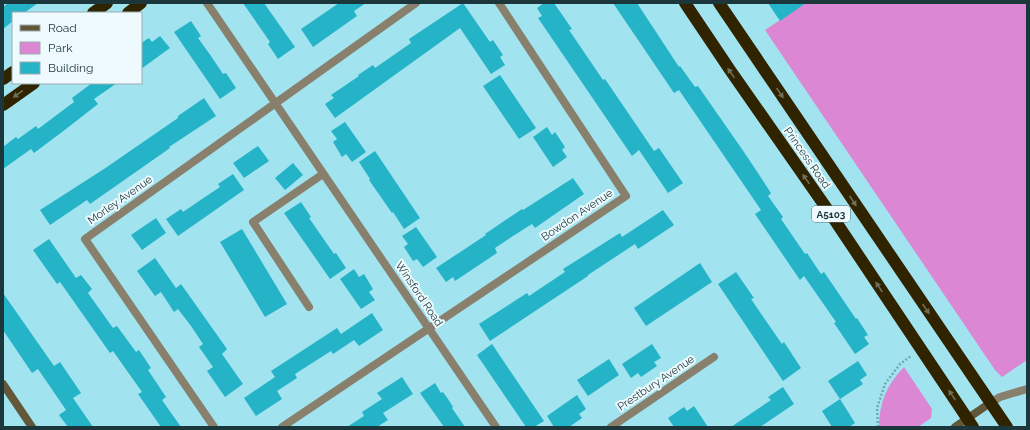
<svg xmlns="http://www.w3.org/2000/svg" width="1030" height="430" viewBox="0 0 1030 430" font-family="Raleway,sans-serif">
<rect width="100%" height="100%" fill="#a1e4f0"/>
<path fill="#db87d3" d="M806 3H1027V360L1002 377 995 370 765 30Z
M904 367 932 409 931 418 918 427H879C879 403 887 384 904 367Z"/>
<path fill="#25b3c8" d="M8 3H38L24 13H13V21L3 29V7Z
M243 3H264L295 47 278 59 268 44 270 42Z
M339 3H366L354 11 357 16 313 47 301 29Z
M463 3 490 42 493 40 503 55 500 57 505 65 491 74 460 28 335 118 325 104 334 98 331 95 359 76 358 75 373 65 375 68 411 43 409 39Z
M544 3H554L572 29 569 30 603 80 605 79 654 151 659 148 683 183 668 193 639 150 632 156 538 18 542 16 537 8Z
M613 3H637L679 67 680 66 695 87 698 86 744 152 771 193 768 196 783 217 781 219 805 254 807 253 821 274 824 272 856 319 857 318 868 335 864 337 869 344 855 354 834 323 836 322 804 276 800 280 755 214 761 210 679 90 674 93Z
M768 3H806L780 21Z
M191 21 201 36 198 38 211 56 223 74 226 73 236 88 220 99 174 32Z
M160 36 170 48 141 69V43L149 38 152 42Z
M500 75 536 128 519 139 483 86Z
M92 83H117L94 99 98 104 66 129 34 153 31 149 3 169V147L16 137 18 139 36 126 38 129 74 102 72 98Z
M204 98 216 116 169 147 170 148 90 204 87 200 50 225 40 210 104 169 178 118V116Z
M345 122 366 152 352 162 346 154 342 157 333 142 337 139 331 131Z
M547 127 552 135 555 132 565 147 562 150 567 157 553 167 533 137Z
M258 146 269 161 244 178 233 163Z
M375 151 420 218 404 229 393 212 392 213 369 180 370 179 359 162Z
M293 163 303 175 285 190 275 178Z
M233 174 244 190 178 236 166 219 181 209 183 212 202 199 220 187 218 184Z
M573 178 584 194 535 228 532 224 513 236 495 248 497 253 455 281 453 277 446 282 436 268 486 235 485 234 522 209 523 210Z
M301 202 311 217 309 218 334 254 336 253 346 268 330 279 284 213Z
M663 210 674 225 638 249 635 244 588 275V276L490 341 479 324 527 293 529 296 565 272 563 269 620 233 622 237Z
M156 218 166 233 142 250 131 235Z
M416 227 437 257 423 267 417 259 413 261 404 247 408 244 402 236Z
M242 229 287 304 265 317 220 242Z
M49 239 76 278 81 275 92 289 88 293 113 328 117 326 136 352 139 350 151 368 148 370 166 397 162 400 181 427H161L138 394 142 392 113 351 110 353 60 282 57 284 33 250Z
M155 258 176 288 181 284 227 349 222 354 243 384 225 397 207 371 213 367 199 347 203 344 191 326 178 309 174 312 161 292 155 296 137 271Z
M700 263 712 282 646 326 634 308Z
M354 269 359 277 364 274 373 289 369 292 375 300 361 309 340 279Z
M736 272 754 298 751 299 766 321 782 344 784 342 801 368 783 381 718 284Z
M3 293 54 366 60 362 81 393 73 398 93 427H68L59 415 66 410 38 369 32 373 3 330Z
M372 313 383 330 359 346 354 340 333 354 331 351 295 374 297 378 277 391 282 399 256 416 244 398 275 377 271 371 337 328 341 334Z
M492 344 544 421 534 427H526L477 355Z
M652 344 661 358 654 362 657 366 641 377 638 373 631 378 622 364Z
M609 359 619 375 588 396 577 380Z
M858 361 867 375 860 380 863 384 840 399 828 381Z
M402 377 413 394 383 413 388 420 377 427H347L364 416 362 412 382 399 377 393Z
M435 383 441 393 443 392 448 399 453 407 452 408 465 427H444L420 393Z
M783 387 794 404 760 427H731L771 400 768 397Z
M577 395 586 409 579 414 582 418 569 427H554L547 416Z
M840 399 855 423 849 427H832L822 411Z
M694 406 708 427H674L668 418 684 407 687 411Z"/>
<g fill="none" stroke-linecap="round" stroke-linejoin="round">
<path stroke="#72a7b1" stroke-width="2.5" stroke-dasharray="2 2" stroke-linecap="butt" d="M878 427 877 408 885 384 900 364 911 356"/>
<path stroke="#88806c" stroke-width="8" d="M309 307 253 222 323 174
M990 403 1000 397 1027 389"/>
<path stroke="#88806c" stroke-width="8" d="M207 3 496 427
M214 427 85 239 416 3
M282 427 626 196 499 3
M611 427 714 357"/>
<path stroke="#625739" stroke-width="8" d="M3 384 32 427
M955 427 990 403"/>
<path stroke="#2f2300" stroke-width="12" d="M685 3 730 70 832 216 973 427
M719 3 1007 427
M93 13 107 3
M128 13 141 3
M3 79 13 72
M3 105 34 83"/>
</g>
<defs><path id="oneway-solid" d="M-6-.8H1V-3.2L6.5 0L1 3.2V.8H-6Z"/></defs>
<g fill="#726e59">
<use href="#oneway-solid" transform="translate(731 73) rotate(-125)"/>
<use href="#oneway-solid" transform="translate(780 93) rotate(56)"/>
<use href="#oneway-solid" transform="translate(18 94) rotate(144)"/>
<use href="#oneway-solid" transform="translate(806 179) rotate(-125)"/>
<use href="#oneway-solid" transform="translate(853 201) rotate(56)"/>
<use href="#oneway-solid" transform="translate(879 287) rotate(-124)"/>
<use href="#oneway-solid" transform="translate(926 309) rotate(56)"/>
<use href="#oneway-solid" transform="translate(952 395) rotate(-124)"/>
</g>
<g text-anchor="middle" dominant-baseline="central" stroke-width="4" stroke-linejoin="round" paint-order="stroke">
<rect fill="#eefafd" stroke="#5a7276" stroke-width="1" x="812" y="206" width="38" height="16" rx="3"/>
<g font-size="10" font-weight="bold" fill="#1b373c">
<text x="831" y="214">A5103</text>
</g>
<g font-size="11" fill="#1b373c" stroke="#eefafd">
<text transform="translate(807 158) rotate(55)">Princess Road</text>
<text transform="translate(120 200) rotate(-35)">Morley Avenue</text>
<text transform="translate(577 215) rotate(-34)">Bowdon Avenue</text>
<text transform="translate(419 294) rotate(56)">Winsford Road</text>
<text transform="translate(656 383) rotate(-34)">Prestbury Avenue</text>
</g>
</g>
<rect width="1030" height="430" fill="none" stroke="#1b373c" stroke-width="8"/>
<rect x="12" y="12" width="130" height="72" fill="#eefafd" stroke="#9aacb0"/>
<rect x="20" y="25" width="20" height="6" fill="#625739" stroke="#9aacb0"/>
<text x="48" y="32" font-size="12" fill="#1b373c">Road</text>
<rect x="20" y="42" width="20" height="12" fill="#db87d3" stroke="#9aacb0"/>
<text x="48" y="52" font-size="12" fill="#1b373c">Park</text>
<rect x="20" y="62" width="20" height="12" fill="#25b3c8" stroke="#9aacb0"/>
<text x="48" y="72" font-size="12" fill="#1b373c">Building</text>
</svg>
